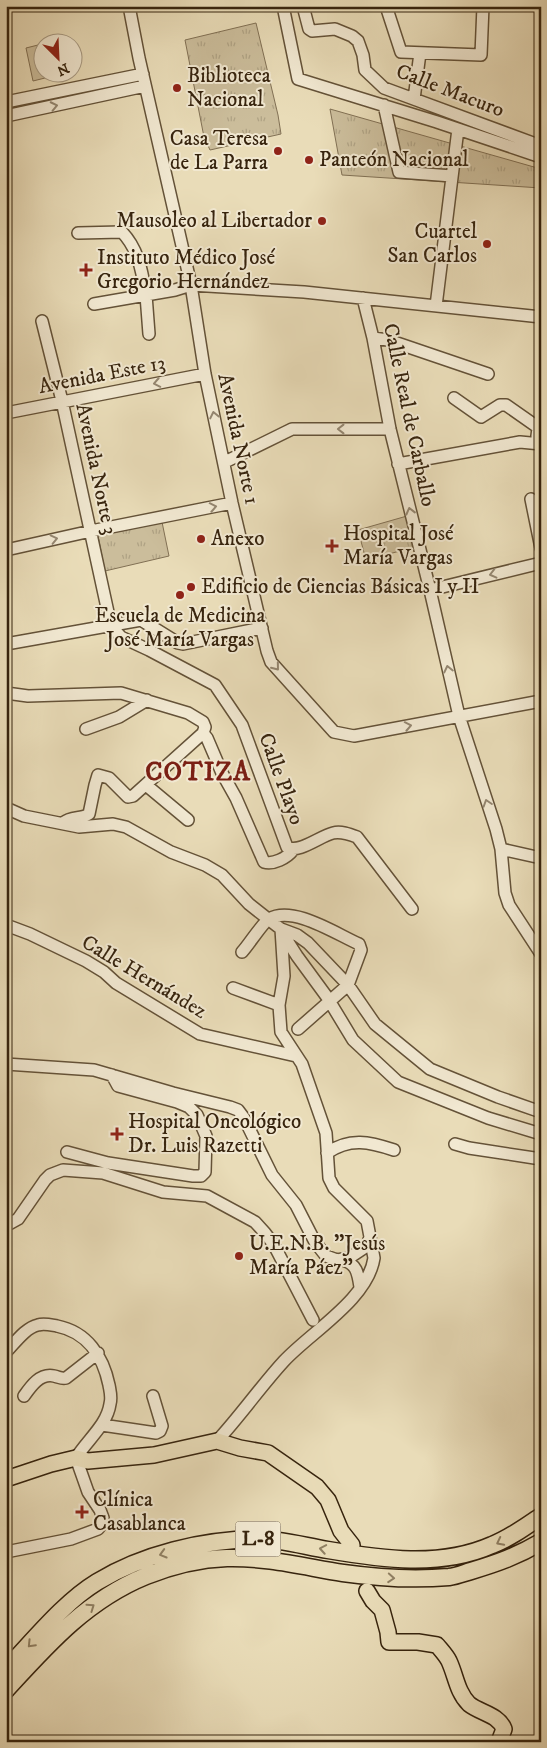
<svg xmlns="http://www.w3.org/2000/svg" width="547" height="1748" viewBox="0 0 547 1748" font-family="'IM FELL DW Pica',serif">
<defs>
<pattern id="park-tufts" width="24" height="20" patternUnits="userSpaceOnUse" patternTransform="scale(1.25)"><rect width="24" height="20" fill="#cbbd9b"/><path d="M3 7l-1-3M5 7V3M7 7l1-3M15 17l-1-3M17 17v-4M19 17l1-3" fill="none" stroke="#afa284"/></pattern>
</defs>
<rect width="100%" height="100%" fill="#e9dcb8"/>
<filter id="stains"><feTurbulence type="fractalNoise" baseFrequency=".004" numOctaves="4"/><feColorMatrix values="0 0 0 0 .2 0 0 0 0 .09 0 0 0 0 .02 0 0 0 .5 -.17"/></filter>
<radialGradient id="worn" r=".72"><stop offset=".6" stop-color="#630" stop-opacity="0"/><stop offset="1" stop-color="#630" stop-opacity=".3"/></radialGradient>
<path fill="#cbbd9b" stroke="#817054" d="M42 44V72L52 73 53 76 33 81 26 48Z"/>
<path fill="url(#park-tufts)" stroke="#817054" d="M256 23 278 115 281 134 210 150 204 137 185 40Z
M330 109 541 169V188L342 175Z
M407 516 415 547 366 560 358 530Z
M162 522 169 556 105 571 98 536Z"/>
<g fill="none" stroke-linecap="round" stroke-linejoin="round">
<defs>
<path id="minor" d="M129 6 139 58 191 285 205 374 232 503 267 651 271 662 334 732 354 736 541 701
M283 6 298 79 437 122 541 157
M303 6 309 29 312 31 335 29 352 36 358 41 363 55 365 70 384 88 541 146
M386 6 401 52 481 55 483 6
M414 99 420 53
M6 102 143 74
M384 105 399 172 452 176
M6 116 145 86
M78 233 122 232C139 250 142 272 146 295L175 290 191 285 304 292 541 317
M363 298 373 338 390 429 430 590 459 716 496 829 501 849 505 893 509 905 541 954
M94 304 146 295 149 334
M436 306 458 129
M42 321 62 401 111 626 121 637 149 650 215 685 242 725 287 847C299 854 320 836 333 833 341 831 349 834 357 837L412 909
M373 338 388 340 488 374
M454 398 481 417 500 405H506L536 426 538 428 537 436 541 438
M6 413 205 374
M225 462 292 429H390
M398 464 520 442 541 444
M531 499 541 548
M6 550 91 531 232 503
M430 590 541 563
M6 644 141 620 178 643 183 644 262 628
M6 693 28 696 121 693 188 713 203 722 205 727 203 733 133 796 128 797 109 778 98 775 95 785 89 814C80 820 72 815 63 823
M86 729 119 717 147 700
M203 733 207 738 222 773 236 798 264 862C273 865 287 858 293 850
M146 785 188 820
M6 808 24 816 79 827 113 824 126 827 171 852 205 865 222 875 249 904 268 919 281 929 297 935 308 943 348 985 375 1024 430 1069 498 1097 541 1112
M501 849 541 858
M6 925 30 934 86 961 104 972 116 983 200 1034 296 1056
M283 934 297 956 327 997 353 1040 398 1082 488 1118 541 1134
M242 952C248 946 263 922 269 919 293 905 336 934 359 944L361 950 348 985 298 1029
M233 988 279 1005
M6 1064 94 1070 173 1093 230 1107 238 1110 244 1118 272 1175 296 1205 315 1242 326 1256 337 1260 349 1258 364 1248 368 1243 370 1237
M455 1144 469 1148 541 1159
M67 1152 108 1163 193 1176H201L205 1172 206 1136 197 1115 189 1107 177 1102 118 1086 112 1075
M327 1153C350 1137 370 1142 394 1150
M6 1223 9 1224 18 1219 45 1180 50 1175 63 1170 103 1173 163 1192 207 1196 255 1222 265 1233 274 1245 313 1320
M343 1260C357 1264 358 1274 360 1287
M6 1352C15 1343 25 1328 38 1325 44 1323 51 1325 57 1326 87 1332 103 1356 109 1385 110 1391 112 1397 110 1404 107 1425 87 1440 76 1458L88 1492 100 1510 103 1518 102 1524 98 1529 71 1539 6 1552
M24 1396C31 1386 40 1373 54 1376 59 1377 61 1379 66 1378L98 1353
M102 1425 156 1433 160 1431 162 1426 153 1396
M217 1441C241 1415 261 1386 284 1361 311 1332 368 1299 374 1258L367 1221 334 1188 329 1178 326 1133 302 1064 281 1032 279 1005 284 976 281 929"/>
<path id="major" d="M6 1479 51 1464 76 1458 88 1461 154 1455 217 1441 240 1448 268 1453 317 1487 328 1500 341 1531 352 1545
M367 1591 373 1601 382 1610 388 1632 389 1642H418L437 1645C441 1650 446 1655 449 1661 456 1676 457 1692 469 1704 480 1713 498 1714 504 1729L499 1742"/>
<path id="highway" d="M6 1669C33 1641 64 1602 97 1582 143 1554 202 1540 256 1539 280 1539 304 1546 328 1550 381 1559 440 1568 492 1545 510 1538 525 1527 541 1516
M6 1690C48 1644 87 1600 146 1576 171 1566 200 1559 227 1558 266 1557 305 1567 343 1573 379 1578 414 1580 449 1577 457 1576 464 1573 471 1571 498 1563 517 1556 541 1542"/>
</defs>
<use href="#minor" stroke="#645238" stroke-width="14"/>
<use href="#major" stroke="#37240e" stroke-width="18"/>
<use href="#highway" stroke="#37240e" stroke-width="19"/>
<use href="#minor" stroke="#f1e8d1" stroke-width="11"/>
<use href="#major" stroke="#e9dcb8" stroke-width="15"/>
<use href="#highway" stroke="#e9dcb8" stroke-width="16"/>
</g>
<defs><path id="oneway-chevron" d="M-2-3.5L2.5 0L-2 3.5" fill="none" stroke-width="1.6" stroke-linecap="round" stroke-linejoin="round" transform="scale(1.25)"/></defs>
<g stroke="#948670">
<use href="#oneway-chevron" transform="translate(54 106) rotate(-12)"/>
<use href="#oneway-chevron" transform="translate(157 383) rotate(169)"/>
<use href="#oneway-chevron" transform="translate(214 415) rotate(-102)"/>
<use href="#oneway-chevron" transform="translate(341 429) rotate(-180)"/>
<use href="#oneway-chevron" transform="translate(213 507) rotate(-11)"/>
<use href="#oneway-chevron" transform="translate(410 511) rotate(-104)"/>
<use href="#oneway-chevron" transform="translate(54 539) rotate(-13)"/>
<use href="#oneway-chevron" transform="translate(493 574) rotate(166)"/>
<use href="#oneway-chevron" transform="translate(276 667) rotate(51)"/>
<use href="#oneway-chevron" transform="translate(448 669) rotate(-103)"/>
<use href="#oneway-chevron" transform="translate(408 726) rotate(-11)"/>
<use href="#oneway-chevron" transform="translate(487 803) rotate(-108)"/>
</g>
<g stroke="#908063">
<use href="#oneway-chevron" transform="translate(500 1542) rotate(153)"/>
<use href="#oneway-chevron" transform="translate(323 1549) rotate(-170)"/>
<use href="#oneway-chevron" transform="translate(163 1554) rotate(164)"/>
<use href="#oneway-chevron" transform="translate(391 1578) rotate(4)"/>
<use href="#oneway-chevron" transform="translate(91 1607) rotate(-35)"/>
<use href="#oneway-chevron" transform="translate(31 1644) rotate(134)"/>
</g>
<g fill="#8f2418" stroke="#f1e8d1" stroke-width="2">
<circle cx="177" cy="88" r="5"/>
<circle cx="278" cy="151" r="5"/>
<circle cx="309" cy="160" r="5"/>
<circle cx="322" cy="221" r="5"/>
<circle cx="487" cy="244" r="5"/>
<path d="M83.5 262.5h5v5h5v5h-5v5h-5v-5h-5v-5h5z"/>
<circle cx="201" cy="539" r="5"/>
<path d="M329.5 538.5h5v5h5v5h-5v5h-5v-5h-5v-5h5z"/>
<circle cx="191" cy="587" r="5"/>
<circle cx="180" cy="595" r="5"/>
<path d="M114.5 1126.5h5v5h5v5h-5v5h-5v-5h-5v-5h5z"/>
<circle cx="239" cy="1256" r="5"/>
<path d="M79.5 1504.5h5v5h5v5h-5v5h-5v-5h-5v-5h5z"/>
</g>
<g text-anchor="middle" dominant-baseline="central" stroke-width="4" stroke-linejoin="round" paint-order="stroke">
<rect fill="#f1e8d1" stroke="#6f5f48" stroke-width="1" x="235.5" y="1521.5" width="45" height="35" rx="4"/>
<g font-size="20" font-weight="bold" fill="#37240e">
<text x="258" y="1539">L-8</text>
</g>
<g font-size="21" fill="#37240e" stroke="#f1e8d1" text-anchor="start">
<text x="187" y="76">Biblioteca<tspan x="187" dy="24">Nacional</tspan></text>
<text x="268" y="139" text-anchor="end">Casa Teresa<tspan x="268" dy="24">de La Parra</tspan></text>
<text x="319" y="160">Panteón Nacional</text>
<text x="312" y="221" text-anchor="end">Mausoleo al Libertador</text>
<text x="477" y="232" text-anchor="end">Cuartel<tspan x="477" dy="24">San Carlos</tspan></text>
<text x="97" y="258">Instituto Médico José<tspan x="97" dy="24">Gregorio Hernández</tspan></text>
<text x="343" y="534">Hospital José<tspan x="343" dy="24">María Vargas</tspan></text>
<text x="211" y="539">Anexo</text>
<text x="201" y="587">Edificio de Ciencias Básicas I y II</text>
<text x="180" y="616" text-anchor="middle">Escuela de Medicina<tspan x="180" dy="24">José María Vargas</tspan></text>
<text x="128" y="1122">Hospital Oncológico<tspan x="128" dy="24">Dr. Luis Razetti</tspan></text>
<text x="249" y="1244">U.E.N.B. "Jesús<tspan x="249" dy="24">María Páez"</tspan></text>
<text x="93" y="1500">Clínica<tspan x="93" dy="24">Casablanca</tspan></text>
</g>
<g font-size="21" fill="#37240e" stroke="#f1e8d1">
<text transform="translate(450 91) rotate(21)">Calle Macuro</text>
<text transform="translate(102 375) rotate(-11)">Avenida Este 13</text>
<text transform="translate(409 415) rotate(78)">Calle Real de Carballo</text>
<text transform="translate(238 439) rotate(78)">Avenida Norte 1</text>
<text transform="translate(96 469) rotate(78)">Avenida Norte 3</text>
<text transform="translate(281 779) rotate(70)">Calle Playo</text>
<text transform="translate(144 977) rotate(31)">Calle Hernández</text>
</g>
<g font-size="26" font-weight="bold" letter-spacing="1" fill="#7a1f14" stroke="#f1e8d1">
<text x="198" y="772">COTIZA</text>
</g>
</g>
<rect width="547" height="1748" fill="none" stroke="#e9dcb8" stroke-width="25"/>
<rect x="8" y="8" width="532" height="1733" fill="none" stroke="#37240e" stroke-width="2.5"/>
<rect x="12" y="12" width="522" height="1723" fill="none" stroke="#37240e"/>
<g transform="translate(58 58) rotate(156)"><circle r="24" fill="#f1e8d1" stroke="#a79a83"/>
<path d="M0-4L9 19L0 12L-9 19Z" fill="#8f2418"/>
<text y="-8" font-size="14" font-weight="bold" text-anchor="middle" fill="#37240e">N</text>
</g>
<rect width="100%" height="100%" filter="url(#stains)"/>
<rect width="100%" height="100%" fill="url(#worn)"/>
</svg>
